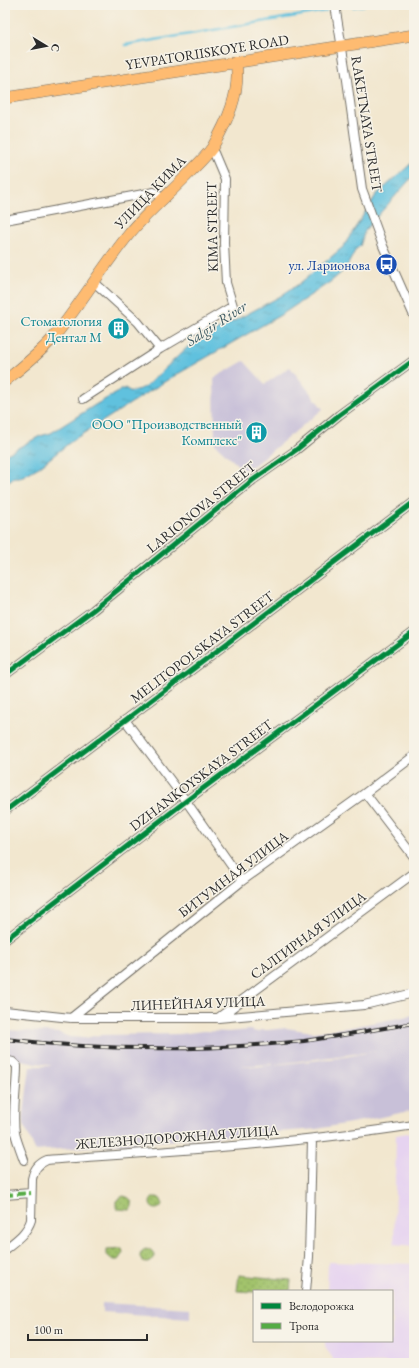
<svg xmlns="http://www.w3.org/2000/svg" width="419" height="1368" viewBox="0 0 419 1368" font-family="'EB Garamond',serif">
<defs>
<pattern id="park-dots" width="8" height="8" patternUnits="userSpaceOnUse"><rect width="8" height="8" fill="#a2c36c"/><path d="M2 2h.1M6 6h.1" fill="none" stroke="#849f59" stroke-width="1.8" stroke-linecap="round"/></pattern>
<pattern id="water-ripples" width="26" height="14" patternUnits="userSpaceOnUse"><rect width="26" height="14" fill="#60c1de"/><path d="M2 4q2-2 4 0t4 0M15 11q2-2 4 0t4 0" fill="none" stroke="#4f9db4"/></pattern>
</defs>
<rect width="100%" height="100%" fill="#f7f3e8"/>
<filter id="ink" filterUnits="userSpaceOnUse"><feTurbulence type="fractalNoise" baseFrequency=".025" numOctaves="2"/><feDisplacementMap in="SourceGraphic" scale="8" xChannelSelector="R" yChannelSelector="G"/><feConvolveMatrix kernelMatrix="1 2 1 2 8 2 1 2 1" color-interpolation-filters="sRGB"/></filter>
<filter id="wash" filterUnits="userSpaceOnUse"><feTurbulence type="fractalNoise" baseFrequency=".012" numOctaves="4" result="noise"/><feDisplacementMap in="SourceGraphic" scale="16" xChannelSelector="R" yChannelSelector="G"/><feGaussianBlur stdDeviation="0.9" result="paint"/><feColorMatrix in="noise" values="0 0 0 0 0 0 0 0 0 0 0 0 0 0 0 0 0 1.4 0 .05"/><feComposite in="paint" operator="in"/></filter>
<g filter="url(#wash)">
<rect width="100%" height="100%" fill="#f2e7cf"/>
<path fill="#e6d3f0" d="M414 1132V1246L394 1244 396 1135Z
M328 1262 414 1264V1363H334L333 1359 325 1346V1341H392V1291H327Z"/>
<path fill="#c8c0d8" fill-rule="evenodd" d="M244 361 265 384 290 367 323 409 254 465 243 470 215 444 214 378Z
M414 1015V1110L367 1120 317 1129 35 1151 23 1122 30 1066H53L5 1057V1030L59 1033 69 1037 85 1038 99 1035 179 1034 203 1031 229 1032 250 1030 257 1032 261 1030H268L286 1028 313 1032 351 1027ZM377 1051 339 1058 253 1067 240 1066 276 1064Z
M102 1303 190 1308V1318L102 1312Z"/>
<path fill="url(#park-dots)" stroke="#66774c" d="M123 1196C131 1197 135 1203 130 1210L117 1209 116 1207V1201Z
M150 1203a6 6 0 1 1 12 0a6 6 0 1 1-12 0Z
M122 1248 123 1253 118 1260H113L107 1255V1249Z
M140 1256a7 7 0 1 1 14 0a7 7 0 1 1-14 0Z
M239 1275 291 1280 290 1291H254V1292L237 1291Z"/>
<path fill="url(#water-ripples)" stroke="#467684" d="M414 161V175L365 230 360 246 356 249 346 268 333 280 284 313 169 379 73 440 39 467 21 477H14L5 484V455L40 436 51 433 95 405 125 388 131 392 145 387 191 344 279 297 299 284 343 247 376 195Z"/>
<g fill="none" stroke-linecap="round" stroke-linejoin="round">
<path stroke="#60c1de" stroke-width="2.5" d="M353 7 364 5
M125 45 326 11"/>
</g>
</g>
<g filter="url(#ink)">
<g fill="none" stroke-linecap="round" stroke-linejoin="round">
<defs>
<path id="minor" d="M335 5 347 80 362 189 383 246 414 316
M5 220 154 192 163 199
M94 282 138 322 160 349
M83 399 160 349 233 306 226 283 224 243 225 179 214 153 211 150
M5 675 93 610 253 480 296 450 339 415 414 360
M125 720 186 801 242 881
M365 793 414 857
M5 811 414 502
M5 940 186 801 414 632
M5 1011 71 1018H218L364 1005 414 993
M71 1018 242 881 365 793 414 756
M218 1018 414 873
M5 1060 13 1062 17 1066C17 1088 12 1111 15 1133 17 1142 21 1151 24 1160
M5 1195 31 1193
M5 1249C15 1241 27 1233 31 1220L32 1179C34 1169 38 1164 47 1160 170 1151 292 1144 414 1125
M306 1291 309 1257 312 1140"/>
<path id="major" d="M5 98 414 35
M5 381C21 368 39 354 53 338 80 305 102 267 130 233 149 210 173 191 194 168 200 162 207 155 212 148 227 122 241 93 236 62"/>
</defs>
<use href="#minor" stroke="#716d64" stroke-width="10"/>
<use href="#major" stroke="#716d64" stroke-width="12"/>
<use href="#minor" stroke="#fff" stroke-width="8"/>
<use href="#major" stroke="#febb71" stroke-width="11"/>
<defs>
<path id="rail" d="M5 1039C103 1051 205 1051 304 1041 341 1036 377 1029 414 1023"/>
</defs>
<use href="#rail" stroke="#2b2b2b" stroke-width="4"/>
<use href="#rail" stroke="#f7f3e8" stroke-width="2.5" stroke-dasharray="8" stroke-linecap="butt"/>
<path stroke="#54ab44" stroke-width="4" stroke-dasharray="8 4" stroke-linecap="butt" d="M5 1195 31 1193"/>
<defs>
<path id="cycleway" d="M5 675 93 610 253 480 296 450 339 415 414 360
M5 811 414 502
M5 940 186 801 414 632"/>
</defs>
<use href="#cycleway" stroke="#f7f3e8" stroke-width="8"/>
<use href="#cycleway" stroke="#00873e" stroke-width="5"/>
</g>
</g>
<defs>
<symbol id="bus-disc" viewBox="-11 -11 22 22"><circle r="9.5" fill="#1a4fb4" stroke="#f7f3e8"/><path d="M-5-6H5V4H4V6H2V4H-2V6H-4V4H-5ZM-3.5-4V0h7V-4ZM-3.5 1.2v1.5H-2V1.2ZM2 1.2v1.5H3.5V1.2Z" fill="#fff"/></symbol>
<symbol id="building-disc" viewBox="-11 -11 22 22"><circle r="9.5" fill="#0f9aa8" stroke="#f7f3e8"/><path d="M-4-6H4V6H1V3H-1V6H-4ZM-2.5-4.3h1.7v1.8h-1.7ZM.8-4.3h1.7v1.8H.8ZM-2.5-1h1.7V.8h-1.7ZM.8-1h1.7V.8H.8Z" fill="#fff"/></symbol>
</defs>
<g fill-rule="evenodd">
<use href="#bus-disc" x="374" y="252" width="25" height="25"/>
<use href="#building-disc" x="106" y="316" width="25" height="25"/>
<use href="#building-disc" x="244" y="420" width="25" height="25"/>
</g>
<g text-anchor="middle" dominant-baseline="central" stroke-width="3" stroke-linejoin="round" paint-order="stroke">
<g font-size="14" fill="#2b2b2b" stroke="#f7f3e8">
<text transform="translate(207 52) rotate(-9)">YEVPATORIISKOYE ROAD</text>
<text transform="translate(367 124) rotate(81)">RAKETNAYA STREET</text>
<text transform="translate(150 192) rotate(-46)">УЛИЦА КИМА</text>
<text transform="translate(212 227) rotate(-91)">KIMA STREET</text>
<text transform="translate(201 507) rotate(-39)">LARIONOVA STREET</text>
<text transform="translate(202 647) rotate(-37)">MELITOPOLSKAYA STREET</text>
<text transform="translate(201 775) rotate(-37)">DZHANKOYSKAYA STREET</text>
<text transform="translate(233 874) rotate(-37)">БИТУМНАЯ УЛИЦА</text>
<text transform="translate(308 935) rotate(-36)">САЛГИРНАЯ УЛИЦА</text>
<text transform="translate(198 1003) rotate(-2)">ЛИНЕЙНАЯ УЛИЦА</text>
<text transform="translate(177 1137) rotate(-4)">ЖЕЛЕЗНОДОРОЖНАЯ УЛИЦА</text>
</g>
<g font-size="14" fill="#164399" stroke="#f7f3e8" text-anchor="end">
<text x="370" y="265">ул. Ларионова</text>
</g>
<g font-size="14" fill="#0d838f" stroke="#f7f3e8" text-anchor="end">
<text x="102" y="321">Стоматология<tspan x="102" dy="16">Дентал М</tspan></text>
<text x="242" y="424">ООО "Производственный<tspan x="242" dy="16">Комплекс"</tspan></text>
</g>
<g font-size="15" font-style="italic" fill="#3b5861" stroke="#f7f3e8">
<text transform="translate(216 323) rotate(-33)">Salgir River</text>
</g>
</g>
<rect width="419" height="1368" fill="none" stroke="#f7f3e8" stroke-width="20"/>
<rect x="253" y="1290" width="140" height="52" fill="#f7f3e8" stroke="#a5a39c"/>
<rect x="261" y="1303" width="20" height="6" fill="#00873e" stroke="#a5a39c"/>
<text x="289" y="1310" font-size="12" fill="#2b2b2b">Велодорожка</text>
<rect x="261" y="1323" width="20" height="6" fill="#54ab44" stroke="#a5a39c"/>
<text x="289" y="1330" font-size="12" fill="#2b2b2b">Тропа</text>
<g transform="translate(46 46) rotate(100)" stroke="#f7f3e8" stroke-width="3" paint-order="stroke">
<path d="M0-3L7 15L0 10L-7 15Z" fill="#2b2b2b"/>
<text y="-6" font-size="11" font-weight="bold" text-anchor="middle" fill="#2b2b2b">С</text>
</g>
<path d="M28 1334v6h119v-6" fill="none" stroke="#2b2b2b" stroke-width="2"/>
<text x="34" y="1334" font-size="12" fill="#2b2b2b" stroke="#f7f3e8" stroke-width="3" paint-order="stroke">100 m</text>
</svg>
